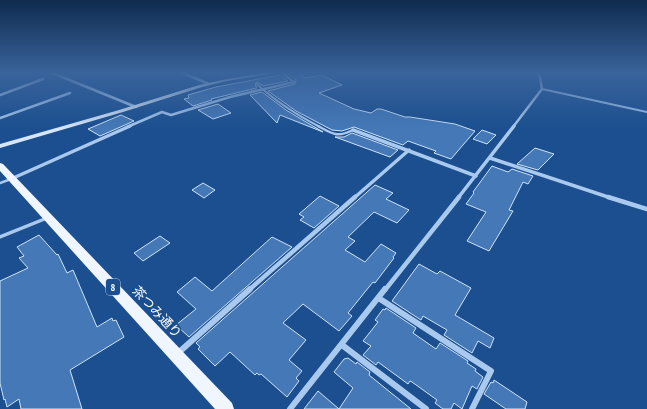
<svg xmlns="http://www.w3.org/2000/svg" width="647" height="409" viewBox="0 0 647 409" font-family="'PT Sans Narrow','Noto Sans JP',sans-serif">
<rect width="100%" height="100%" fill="#1b4f8f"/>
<path fill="#4478b7" stroke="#cfe3fa" d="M298 72 305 78 322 75 342 85 319 93 354 109 371 113 377 109H381L405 117H410L455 124 475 131 451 159 434 153 436 151 408 141 403 145 354 127 342 131 332 130 296 111 268 91 295 84 296 80 287 73Z
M280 75 288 81 263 86 257 82 255 84 257 88 211 99 212 100 193 106 184 99 189 98 188 95 216 87Z
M262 92 286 110 323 132 280 115 277 123 250 95Z
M218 104 231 113 213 119 198 110Z
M121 115 134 121 100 136 88 129Z
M482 130 496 135 487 144 473 139Z
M352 133 398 150 390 157 335 137H344Z
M535 148 554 154 538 170 517 164Z
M492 166 508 172 512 169 533 176 528 184 523 182 509 210 513 211 489 251 467 241 486 212 466 204 474 193 473 192Z
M203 183 215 190 204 198 192 190Z
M375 185 393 193 386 199 409 210 397 223 374 212 348 237 355 241 345 250 365 262 381 244 396 253 393 257 394 258 375 283 373 282 348 313 352 316 339 331 303 304 283 323 306 340 289 360 302 371 296 378 299 381 287 397 261 374 259 375 257 373 255 375 230 352 215 366 198 349 200 347 196 343Z
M320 196 339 206 314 228 300 220 304 217 299 214Z
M39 235 57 255 58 254 67 273 73 270 97 327 112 318 113 321 116 320 124 337 70 370 82 409H21L19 399 7 407 5 399 4 400 0 383V281L28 268 19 258 24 256 17 247Z
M160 236 170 243 143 261 134 253Z
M272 237 292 247 189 337 176 325 196 309 177 292 195 277 212 291Z
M419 264 437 274 440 271 471 288 455 315 494 338 490 348 478 341 472 353 444 335 447 330 423 316 421 320 392 301Z
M386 308 416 328 413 333 436 349 440 343 468 361 467 363 476 369 475 371 483 377 477 389 472 386 462 409 454 403 451 409H443L435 403 437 400 412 382 410 381 408 384 378 362 376 365 363 355 371 346 363 341 378 322 375 320 383 309 385 310Z
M348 358 356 364 357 362 370 372 369 375 411 409H304L318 391 339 409 353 388 334 372 344 359Z
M494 380 527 402 525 409H506L484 394 491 382 493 383Z"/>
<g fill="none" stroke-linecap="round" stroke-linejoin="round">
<path stroke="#a9c9ee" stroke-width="2" d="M257 84C276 102 297 115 320 127
M542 89 647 112"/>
<path stroke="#a9c9ee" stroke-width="2.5" d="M318 126C333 134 337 138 353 130
M0 183 11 179"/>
<path stroke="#a9c9ee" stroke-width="3.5" d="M0 237 47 218"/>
<path stroke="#a9c9ee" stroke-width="2.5" d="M50 72 136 107
M180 72 209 84
M260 72 267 74
M281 72 294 82
M0 95 43 79
M0 118 70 93
M127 127 162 112 171 115 230 97 294 82
M513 127 542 89 540 77 536 72"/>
<path stroke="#a9c9ee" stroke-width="3.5" d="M353 130 476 176
M490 158 611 198
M11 179 130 126
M354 198 409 150
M458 198 514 126"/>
<path stroke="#a9c9ee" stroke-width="4.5" d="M608 197 647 209
M249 290 355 197
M385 290 459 197"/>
<path stroke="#a9c9ee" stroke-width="6" d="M380 299 491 371 472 409
M342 345 426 409
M178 353 250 289
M290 409 385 289"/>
<path fill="#d6e6fa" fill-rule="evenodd" d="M271 72H282L227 81 202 87 123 112 0 148V144L119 110 199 85 227 79Z"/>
<path fill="#f0f6ff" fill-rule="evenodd" d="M0 163 3 164 232 403 234 409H215L0 171Z"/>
</g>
<linearGradient id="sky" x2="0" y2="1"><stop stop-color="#0f2b4f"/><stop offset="0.56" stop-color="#39639b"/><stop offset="1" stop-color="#39639b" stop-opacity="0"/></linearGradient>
<rect width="647" height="129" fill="url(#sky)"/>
<g text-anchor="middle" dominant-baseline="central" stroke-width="3.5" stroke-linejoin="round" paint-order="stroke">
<rect fill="#1b4f8f" stroke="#bbcadd" stroke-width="1" x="106" y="279" width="14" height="16" rx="3"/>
<g font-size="10" font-weight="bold" fill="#fff">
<text x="113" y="287">8</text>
</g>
<g font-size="13" fill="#fff" stroke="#1b4f8f">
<text transform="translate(157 312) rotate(47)">茶つみ通り</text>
</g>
</g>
</svg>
